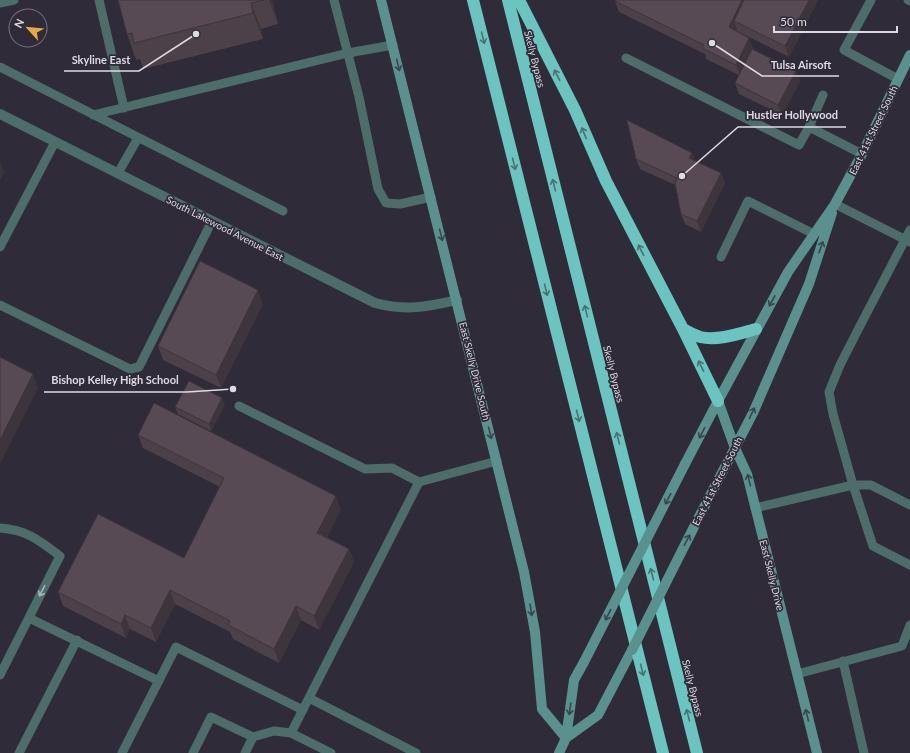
<svg xmlns="http://www.w3.org/2000/svg" width="910" height="753" viewBox="0 0 910 753" font-family="Lato,sans-serif">
<rect width="100%" height="100%" fill="#302b38"/>
<g fill="none" stroke-linecap="round" stroke-linejoin="round">
<path stroke="#4b6e6b" stroke-width="9" d="M99 0 124 108
M334 0 359 97 378 189 386 203 400 204 431 197
M871 0 844 50 898 79
M908 0 910 1
M0 3 14 0
M626 58 799 145 809 127 862 154
M0 67 283 211
M93 115 348 53 393 45
M809 127 823 95
M118 173 138 138
M835 204 910 242
M910 230 862 322 840 365 829 392 833 414 853 485H871L910 505
M0 247 55 142
M721 257 748 201 814 234
M0 305 130 369 139 367 212 221
M239 406 365 469 392 468 419 482
M755 508 853 485 873 546 910 565
M0 528C27 530 39 540 60 556L0 675
M29 618 159 681
M843 661 864 753
M797 674 902 646 910 625
M309 698 416 753
M291 733 419 482 497 461
M19 753 77 640
M122 753 176 647 303 710
M193 753 211 717 253 737 274 731 291 733 331 753
M245 753 253 737"/>
<path stroke="#4b6e6b" stroke-width="10" d="M0 114 375 303C405 311 427 307 457 300"/>
<path stroke="#59918e" stroke-width="10" d="M381 0 524 572 535 632 542 709 566 738
M718 401 735 448 747 474 817 753
M685 464 718 401 788 272 835 204 862 154 910 55
M699 517 753 413 809 284 832 213
M566 738 598 715 632 650
M559 753 566 738 574 680 584 662"/>
<path stroke="#6ac5c0" stroke-width="12" d="M473 0 663 753
M508 0 697 753
M519 0 575 110 606 181 683 329 718 401
M683 329C688 332 694 335 700 337 718 341 738 334 756 329"/>
<path stroke="#59918e" stroke-width="10" d="M632 650 699 517
M584 662 685 464"/>
</g>
<path fill="#4c4049" d="M118 0H272L278 24 261 29 263 39 143 69 140 59 136 60 127 34Z
M616 0H818L789 57 737 31V29L736 31 749 38 753 48V49L800 81 782 115 739 94 735 83 739 75 706 59 705 54 619 12 615 1Z
M692 153 695 161 721 173 725 183 701 232 685 224 681 214 675 185 640 169 636 159Z
M263 304 221 388 163 360 158 346Z
M225 405 211 431 178 414 175 407Z
M138 435 341 509 327 537 349 549 354 562 319 630 301 620 279 663 233 639 230 632 175 604 156 642 130 629 126 638 63 606 58 592 184 558 220 487 143 448Z"/>
<path fill="#3e343c" d="M269 0H272L278 24Z
M742 0H751L734 21 737 29 732 38 729 27Z
M809 0H818L789 57 785 46Z
M251 3 261 29 263 39 253 13Z
M749 38 753 48 740 75 736 65Z
M796 71 800 81 782 115 778 105Z
M692 153 696 163 689 158Z
M0 162 4 173 0 180Z
M721 173 725 183 701 232 697 221Z
M258 290 263 304 221 388 216 375Z
M33 374 38 388 0 464V440Z
M222 398 225 405 211 431 209 424Z
M336 496 341 509 322 546 317 533Z
M349 549 354 562 319 630 314 616Z
M170 590 175 604 156 642 151 628Z
M296 606 301 620 279 663 274 649Z
M125 615 130 629 126 638 121 624Z"/>
<path fill="#584a55" stroke="#3e343c" d="M118 0H264L251 3 253 13 134 43 132 33 127 34Z
M616 0H742L729 27 749 38 736 65 702 48 704 45 615 1Z
M744 0H809L785 46 734 21Z
M752 49 796 71 778 105 735 83Z
M627 120 692 153 689 158 721 173 697 221 681 214 675 183 677 178 636 159Z
M200 261 258 290 216 375 158 346Z
M0 357 33 374 0 440Z
M189 381 222 398 209 424 175 407Z
M154 403 336 496 317 533 349 549 314 616 296 606 274 649 228 625 230 621 170 590 151 628 125 615 121 624 58 592 98 514 184 558 224 478 138 435Z"/>
<defs><path id="oneway-shaft" d="M-6 0H5M1.5-3L5.5 0L1.5 3" fill="none" stroke-width="1.6" stroke-linecap="round" stroke-linejoin="round"/></defs>
<g stroke="#4a7075">
<use href="#oneway-shaft" transform="translate(483 38) rotate(76)"/>
<use href="#oneway-shaft" transform="translate(557 75) rotate(-117)"/>
<use href="#oneway-shaft" transform="translate(584 133) rotate(-112)"/>
<use href="#oneway-shaft" transform="translate(514 164) rotate(76)"/>
<use href="#oneway-shaft" transform="translate(554 185) rotate(-104)"/>
<use href="#oneway-shaft" transform="translate(641 250) rotate(-117)"/>
<use href="#oneway-shaft" transform="translate(546 290) rotate(76)"/>
<use href="#oneway-shaft" transform="translate(586 311) rotate(-104)"/>
<use href="#oneway-shaft" transform="translate(701 366) rotate(-116)"/>
<use href="#oneway-shaft" transform="translate(578 416) rotate(76)"/>
<use href="#oneway-shaft" transform="translate(618 438) rotate(-104)"/>
<use href="#oneway-shaft" transform="translate(652 574) rotate(-104)"/>
<use href="#oneway-shaft" transform="translate(642 670) rotate(76)"/>
<use href="#oneway-shaft" transform="translate(688 715) rotate(-104)"/>
</g>
<g stroke="#3a444e">
<use href="#oneway-shaft" transform="translate(398 65) rotate(76)"/>
<use href="#oneway-shaft" transform="translate(441 235) rotate(76)"/>
<use href="#oneway-shaft" transform="translate(821 247) rotate(-71)"/>
<use href="#oneway-shaft" transform="translate(772 301) rotate(119)"/>
<use href="#oneway-shaft" transform="translate(752 413) rotate(-65)"/>
<use href="#oneway-shaft" transform="translate(490 433) rotate(76)"/>
<use href="#oneway-shaft" transform="translate(702 433) rotate(117)"/>
<use href="#oneway-shaft" transform="translate(749 480) rotate(-104)"/>
<use href="#oneway-shaft" transform="translate(668 499) rotate(117)"/>
<use href="#oneway-shaft" transform="translate(687 540) rotate(-63)"/>
<use href="#oneway-shaft" transform="translate(531 610) rotate(81)"/>
<use href="#oneway-shaft" transform="translate(608 615) rotate(117)"/>
<use href="#oneway-shaft" transform="translate(570 709) rotate(98)"/>
<use href="#oneway-shaft" transform="translate(807 715) rotate(-104)"/>
</g>
<use stroke="#abb4b9" href="#oneway-shaft" transform="translate(42 591) rotate(117)"/>
<g text-anchor="middle" dominant-baseline="central" stroke-width="3.5" stroke-linejoin="round" paint-order="stroke">
<g font-size="10" fill="#dedae3" stroke="#302b38">
<text transform="translate(535 59) rotate(76)">Skelly Bypass</text>
<text transform="translate(873 130) rotate(-64)">East 41st Street South</text>
<text transform="translate(225 228) rotate(27)">South Lakewood Avenue East</text>
<text transform="translate(475 371) rotate(76)">East Skelly Drive South</text>
<text transform="translate(614 374) rotate(76)">Skelly Bypass</text>
<text transform="translate(717 481) rotate(-63)">East 41st Street South</text>
<text transform="translate(772 575) rotate(76)">East Skelly Drive</text>
<text transform="translate(693 688) rotate(76)">Skelly Bypass</text>
</g>
</g>
<path fill="none" stroke="#dedae3" stroke-width="1.5" d="M196 34L139 71H64M712 43L762 76H839M682 176L738 127H846M233 389L187 392H44"/>
<g fill="#dedae3" stroke="#302b38" stroke-width="1.5">
<circle cx="196" cy="34" r="4"/>
<circle cx="712" cy="43" r="4"/>
<circle cx="682" cy="176" r="4"/>
<circle cx="233" cy="389" r="4"/>
</g>
<g font-size="11" text-anchor="middle" font-weight="bold" fill="#dedae3" stroke="#302b38" stroke-width="3.5" stroke-linejoin="round" paint-order="stroke">
<text x="101" y="64">Skyline East</text>
<text x="801" y="69">Tulsa Airsoft</text>
<text x="792" y="119">Hustler Hollywood</text>
<text x="115" y="384">Bishop Kelley High School</text>
</g>
<g transform="translate(28 28) rotate(297)"><circle r="19" fill="#302b38" stroke="#76717c"/>
<path d="M0-3L7 15L0 10L-7 15Z" fill="#eaaa39"/>
<text y="-6" font-size="11" font-weight="bold" text-anchor="middle" fill="#dedae3">N</text>
</g>
<path d="M774 26v6h123v-6" fill="none" stroke="#dedae3" stroke-width="2"/>
<text x="780" y="26" font-size="12" fill="#dedae3" stroke="#302b38" stroke-width="3" paint-order="stroke">50 m</text>
</svg>
